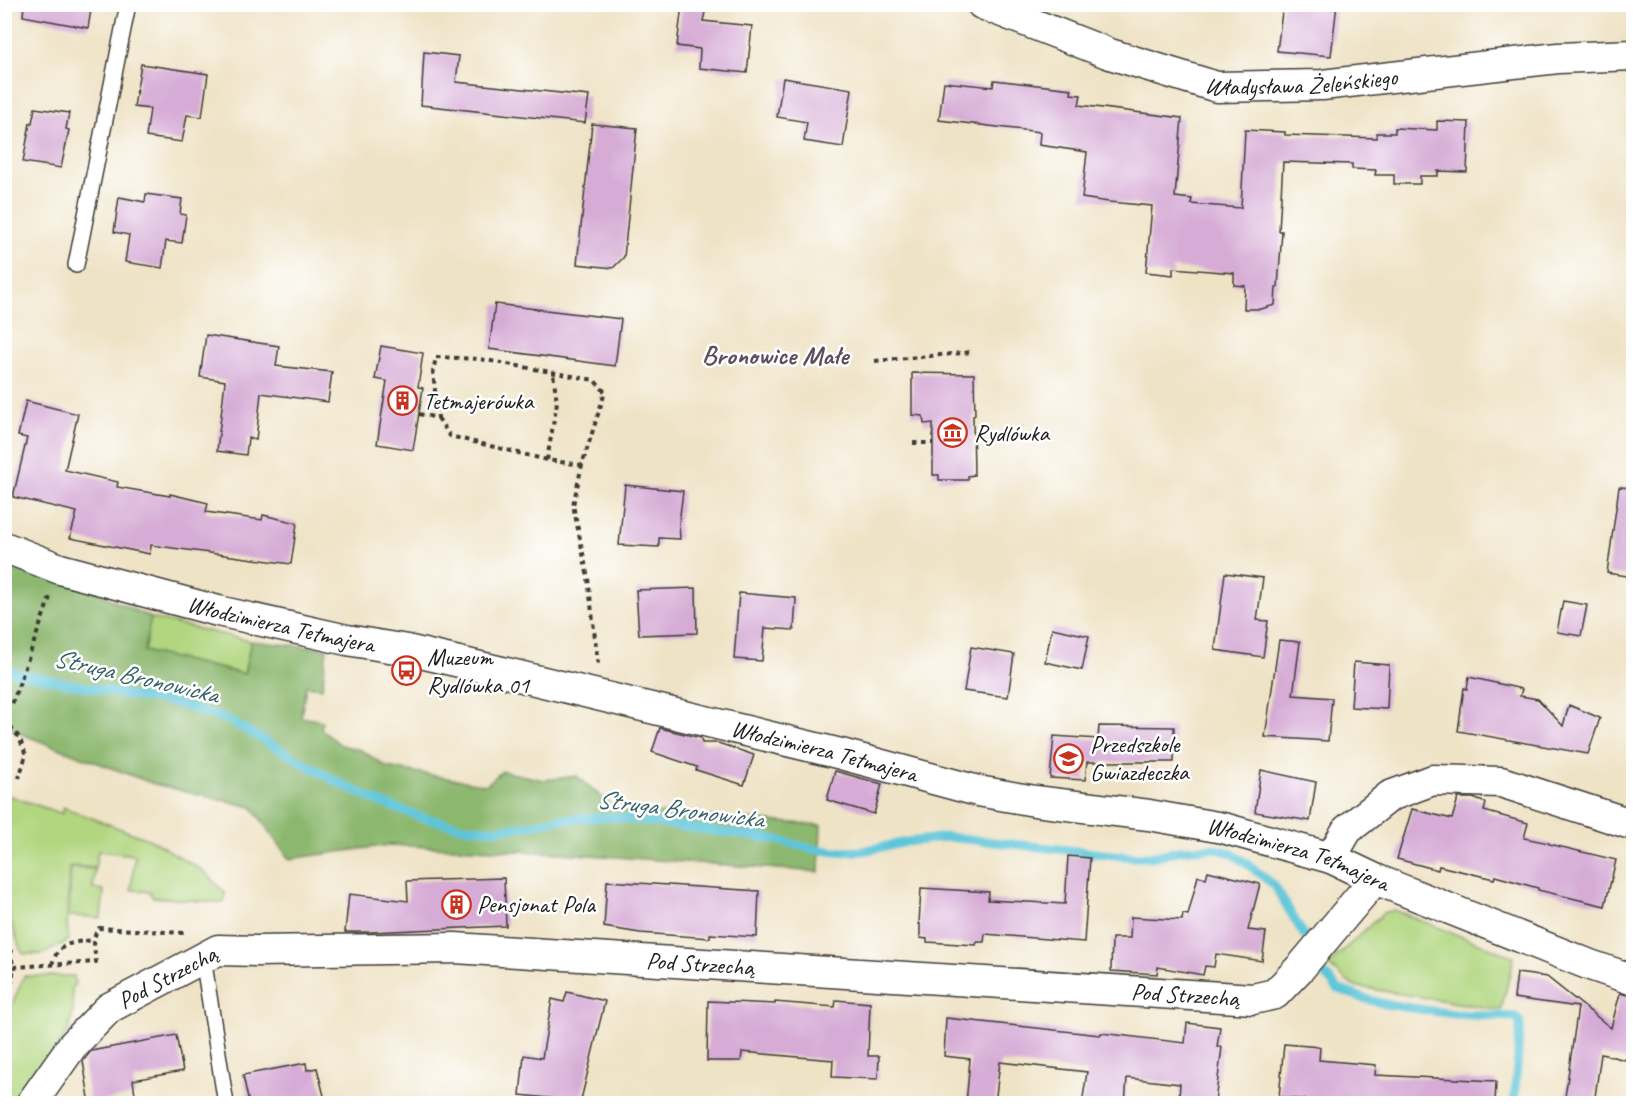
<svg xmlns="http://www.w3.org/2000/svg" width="1638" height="1108" viewBox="0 0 1638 1108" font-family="Caveat,sans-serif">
<rect width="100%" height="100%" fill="#fff"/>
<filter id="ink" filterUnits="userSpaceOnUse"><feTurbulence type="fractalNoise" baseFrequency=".0167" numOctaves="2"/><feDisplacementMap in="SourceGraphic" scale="12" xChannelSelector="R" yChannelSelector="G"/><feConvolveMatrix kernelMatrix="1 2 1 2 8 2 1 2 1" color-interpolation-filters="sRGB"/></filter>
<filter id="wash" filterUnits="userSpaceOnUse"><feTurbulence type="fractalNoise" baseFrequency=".008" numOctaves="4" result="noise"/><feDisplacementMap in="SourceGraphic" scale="24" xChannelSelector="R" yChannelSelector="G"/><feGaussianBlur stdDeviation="1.35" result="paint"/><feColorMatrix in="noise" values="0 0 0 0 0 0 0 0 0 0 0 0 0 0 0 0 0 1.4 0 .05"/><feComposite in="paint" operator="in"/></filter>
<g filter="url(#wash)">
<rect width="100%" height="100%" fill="#efe3c6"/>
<path fill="#b1d67f" stroke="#66794e" stroke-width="1.5" d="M151 618 251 641 244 674 144 651Z
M4 794 63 814V807L153 841 205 872 225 893 224 903 152 897 151 893 145 891 131 890 135 855 98 851 95 868 73 866 69 868 67 917 68 941 43 954H24L21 951 5 905Z
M74 868 95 869 93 889 104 890 101 918 70 916V869Z
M1394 910 1514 957 1501 1010 1353 986 1328 965 1383 913Z
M24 976H74L75 983 72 989 73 1012 69 1030 18 1103 5 1104V1022Z"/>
<path fill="#8cb76e" stroke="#546a45" stroke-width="1.5" d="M5 560 81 585 151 618 144 651 244 674 251 641 327 649 322 688 306 686 301 717 322 721 321 729 341 745 361 750 387 767 486 785 502 771 544 780 577 776 617 810 821 825 819 872 562 853 389 845 289 859 252 807 154 784 5 728Z"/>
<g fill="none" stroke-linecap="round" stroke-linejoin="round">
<path stroke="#5dc5d9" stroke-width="9" d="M4 668 17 673 136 697 169 701 228 720 343 785 379 802 421 817 458 826 492 830 527 826 560 819 612 817 773 839 813 849 836 852 862 851 907 842 947 837 1132 857H1151L1182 850 1213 848 1231 853 1246 863 1274 885 1304 935
M1325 975 1338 989 1363 998 1385 1004 1454 1014 1515 1017 1519 1021 1520 1027 1514 1104"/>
</g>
<g id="blocks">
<path fill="#d6acd6" d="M24 4H92L88 28 23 16Z
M1283 4H1337L1331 56 1277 51Z
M682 5 706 8 703 21 752 26 747 73 699 68 700 49 677 46Z
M424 52 459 56 456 82 589 96 585 123 421 105Z
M141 64 208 74 202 117 187 115 182 142 146 137 150 109 134 107Z
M783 78 852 89 843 147 804 141 807 122 777 117Z
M994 80 1072 89 1071 94 1081 95 1079 105 1182 118 1175 197 1192 199 1191 204 1241 208 1245 130 1285 132V135L1377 138V133H1395V128L1437 130V121L1469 122 1467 172 1438 171V176H1420V184H1394V175H1375L1376 170 1352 169V164L1283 162 1279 231H1282L1278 287H1276L1275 305 1261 309H1244L1245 286 1234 285V273L1173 268V275L1146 272 1152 206 1109 202 1082 198 1087 152 1039 145 1040 132 939 120 944 82 993 87Z
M35 108 69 113 66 129 69 130 61 168 23 162 30 123H32Z
M592 124 637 128 624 257 613 268 577 264Z
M146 194 182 199 180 214 186 215 182 243 166 241 162 268 125 262 129 235 114 232 119 197 145 202Z
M495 304 621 319 615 366 489 349Z
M206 335 279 346 276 366 332 372 328 402 261 393 256 440 248 438 246 455 217 451 225 381 200 377Z
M381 346 423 353 418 387 423 388 413 450 377 444 387 381 375 379Z
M912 373 974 374 975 415 973 416 974 475 968 476V480H939V475H933V423L924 424 923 416 912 415Z
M26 401 78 414 65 470 118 482 117 487 170 496V494L208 503 206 512 262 520 263 515 297 523 291 564 151 545 150 554 70 538 77 512 13 497 27 438 18 436Z
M625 485 683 491 679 523 680 539 659 538V547L619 545Z
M1619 487 1634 488V577L1607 573Z
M1225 573 1263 578 1257 620 1268 621 1263 657 1215 650Z
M696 588 697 633 639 635 636 590Z
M739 593 796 598 794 630 765 628 762 661 734 659Z
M1563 601 1587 605 1581 636 1557 632Z
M1052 628 1089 636 1082 670 1045 662Z
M1279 640 1300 642 1293 695 1332 698 1328 741 1265 737Z
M971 647 1014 654 1008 697 964 691Z
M1354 662 1389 665 1387 709 1351 707Z
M1469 677 1522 689 1520 696 1538 699 1563 726 1569 705 1600 718 1588 754 1458 731 1464 688 1467 689Z
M1099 726 1174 727V762H1087L1085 780 1050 778 1054 736 1098 739Z
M660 728 701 738 702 743H718L754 755 744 785 696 770 697 767 652 752Z
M1261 770 1316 782 1310 821 1255 812Z
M835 771 882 784 874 814 827 800Z
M1458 798H1473L1486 803 1484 811 1528 823 1524 838 1549 843V844L1616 860 1605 906 1538 890V888L1495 876 1494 879 1439 866 1438 870 1397 859 1412 809 1452 819Z
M1068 856 1090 858 1084 942 985 934 984 942H977L976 945 927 942V939L920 938V924H919L921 888 989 892 988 900 1065 904Z
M1208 871 1260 884 1248 930 1266 932 1262 961 1216 954 1214 967 1205 966 1203 975 1158 967 1157 974 1111 971 1112 938H1130L1131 917 1182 920 1183 914 1188 915 1198 876 1206 878Z
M504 878 506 926 370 932H345L349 894 408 901 407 881Z
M607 881 759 891 757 937 710 934V938L640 933 604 927Z
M1517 973 1547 977 1611 1028 1620 993 1634 997V1062L1601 1054 1594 1104H1564L1578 1007 1514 998Z
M567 992 605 1001 580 1104H556L557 1099 520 1095 524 1055 542 1058 552 999 564 1002Z
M836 1000 870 1003 868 1056H879L878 1079 832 1077 833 1060 742 1052 741 1061H707L708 1001 775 1004V1002L835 1007Z
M946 1018 1100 1035 1101 1033 1185 1043 1187 1023 1220 1027 1217 1047H1222L1215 1102 1179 1098 1180 1084 1127 1078 1125 1104H1082L1087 1072 1000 1062 995 1104H966L970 1059 944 1056Z
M176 1035 183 1071 133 1080 135 1095 90 1104 83 1061 91 1051Z
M1284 1044 1320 1047 1319 1060 1376 1065 1375 1075 1496 1081 1495 1104H1362L1339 1101V1104H1314V1101L1279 1097Z
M306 1063 307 1070 317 1068 326 1104H249L243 1075Z"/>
</g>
</g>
<g filter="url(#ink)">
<use href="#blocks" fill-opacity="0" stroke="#3c3a36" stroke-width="1.5"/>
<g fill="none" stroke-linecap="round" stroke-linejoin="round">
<defs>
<path id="lane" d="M76 265 128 4
M203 958 226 1104"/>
<g id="street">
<path id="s1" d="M982 4 1110 54 1217 87 1322 85 1558 58 1634 55"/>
<path id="s2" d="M4 547 60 569 218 611 347 640 407 650 494 670 841 754 978 791 1035 801 1149 815 1223 828 1331 858 1375 879 1590 965 1634 980"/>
<path d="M1331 858 1347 830 1390 796 1433 780 1501 782 1634 825"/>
<path id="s3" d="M31 1104 72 1046 109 1008 218 950 257 951 455 948 1253 999 1275 994 1301 967 1375 879"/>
</g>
</defs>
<use href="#lane" stroke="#3c3a36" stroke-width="18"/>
<use href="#street" stroke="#3c3a36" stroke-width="33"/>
<path stroke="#3c3a36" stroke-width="4" stroke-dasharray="4.5 4.5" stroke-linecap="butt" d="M875 361 973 352
M419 414 438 418 433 372 436 357 480 359 594 380 605 392 582 465 573 505 588 578 598 664
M438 418 450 436 547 460 582 465
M913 443H933
M547 460 557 402 553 373
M4 702 12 704 50 597
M4 720 19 737 26 755 19 778
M4 933 11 952 13 967 96 962C95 951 91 937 99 928L184 933
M52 965C58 941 73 943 94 940
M4 1001 13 979V967"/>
<use href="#lane" stroke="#fff" stroke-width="15"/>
<use href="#street" stroke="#fff" stroke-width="30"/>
</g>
</g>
<defs>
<symbol id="building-ring" viewBox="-11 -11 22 22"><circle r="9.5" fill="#fff" stroke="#c8321e" stroke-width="1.5"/><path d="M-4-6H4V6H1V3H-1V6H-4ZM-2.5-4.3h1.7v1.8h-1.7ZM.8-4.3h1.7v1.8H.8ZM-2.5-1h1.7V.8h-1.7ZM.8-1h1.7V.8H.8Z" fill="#c8321e"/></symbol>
<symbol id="museum-ring" viewBox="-11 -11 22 22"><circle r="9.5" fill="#fff" stroke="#c8321e" stroke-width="1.5"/><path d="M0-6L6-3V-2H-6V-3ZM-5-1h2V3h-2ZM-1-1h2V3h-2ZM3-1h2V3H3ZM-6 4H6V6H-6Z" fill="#c8321e"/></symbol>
<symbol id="bus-ring" viewBox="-11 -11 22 22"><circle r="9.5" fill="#fff" stroke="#c8321e" stroke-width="1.5"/><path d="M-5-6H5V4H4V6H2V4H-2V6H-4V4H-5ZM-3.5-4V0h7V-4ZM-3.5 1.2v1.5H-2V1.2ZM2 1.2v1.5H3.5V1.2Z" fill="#c8321e"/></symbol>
<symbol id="school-ring" viewBox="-11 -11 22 22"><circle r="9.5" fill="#fff" stroke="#c8321e" stroke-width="1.5"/><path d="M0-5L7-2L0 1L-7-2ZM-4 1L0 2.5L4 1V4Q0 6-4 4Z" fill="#c8321e"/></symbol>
</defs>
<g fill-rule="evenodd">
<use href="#building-ring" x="386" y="384" width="33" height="33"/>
<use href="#museum-ring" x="936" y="416" width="33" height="33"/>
<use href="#bus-ring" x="390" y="654" width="33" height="33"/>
<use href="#school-ring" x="1052" y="742" width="33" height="33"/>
<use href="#building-ring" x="440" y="888" width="33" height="33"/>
</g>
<g text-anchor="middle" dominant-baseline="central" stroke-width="5" stroke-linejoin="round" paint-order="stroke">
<g font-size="24" fill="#1c1c1c" stroke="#fff">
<text stroke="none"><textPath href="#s1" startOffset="334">Władysława Żeleńskiego</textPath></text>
<text stroke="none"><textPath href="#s2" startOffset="288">Włodzimierza Tetmajera</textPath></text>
<text stroke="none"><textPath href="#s2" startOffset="846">Włodzimierza Tetmajera</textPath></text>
<text stroke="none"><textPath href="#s2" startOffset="1332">Włodzimierza Tetmajera</textPath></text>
<text stroke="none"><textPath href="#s3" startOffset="730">Pod Strzechą</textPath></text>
<text stroke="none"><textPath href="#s3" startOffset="190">Pod Strzechą</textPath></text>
<text stroke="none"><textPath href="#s3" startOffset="1216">Pod Strzechą</textPath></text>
</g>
<g font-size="24" fill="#1c1c1c" stroke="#fff" text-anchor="start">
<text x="423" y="401">Tetmajerówka</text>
<text x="974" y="433">Rydlówka</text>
<text x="427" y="657">Muzeum<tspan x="427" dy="28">Rydlówka 01</tspan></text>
<text x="1090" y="744">Przedszkole<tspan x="1090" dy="28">Gwiazdeczka</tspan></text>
<text x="477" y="904">Pensjonat Pola</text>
</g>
<g font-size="26" font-style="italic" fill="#366068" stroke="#fff">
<text transform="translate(136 676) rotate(13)">Struga Bronowicka</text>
<text transform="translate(680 809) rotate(7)">Struga Bronowicka</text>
</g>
<g font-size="27" font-weight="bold" fill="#5d4e5d" stroke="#fff">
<text x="775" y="355">Bronowice Małe</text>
</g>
</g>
<rect width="1638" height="1108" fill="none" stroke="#fff" stroke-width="24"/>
</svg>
